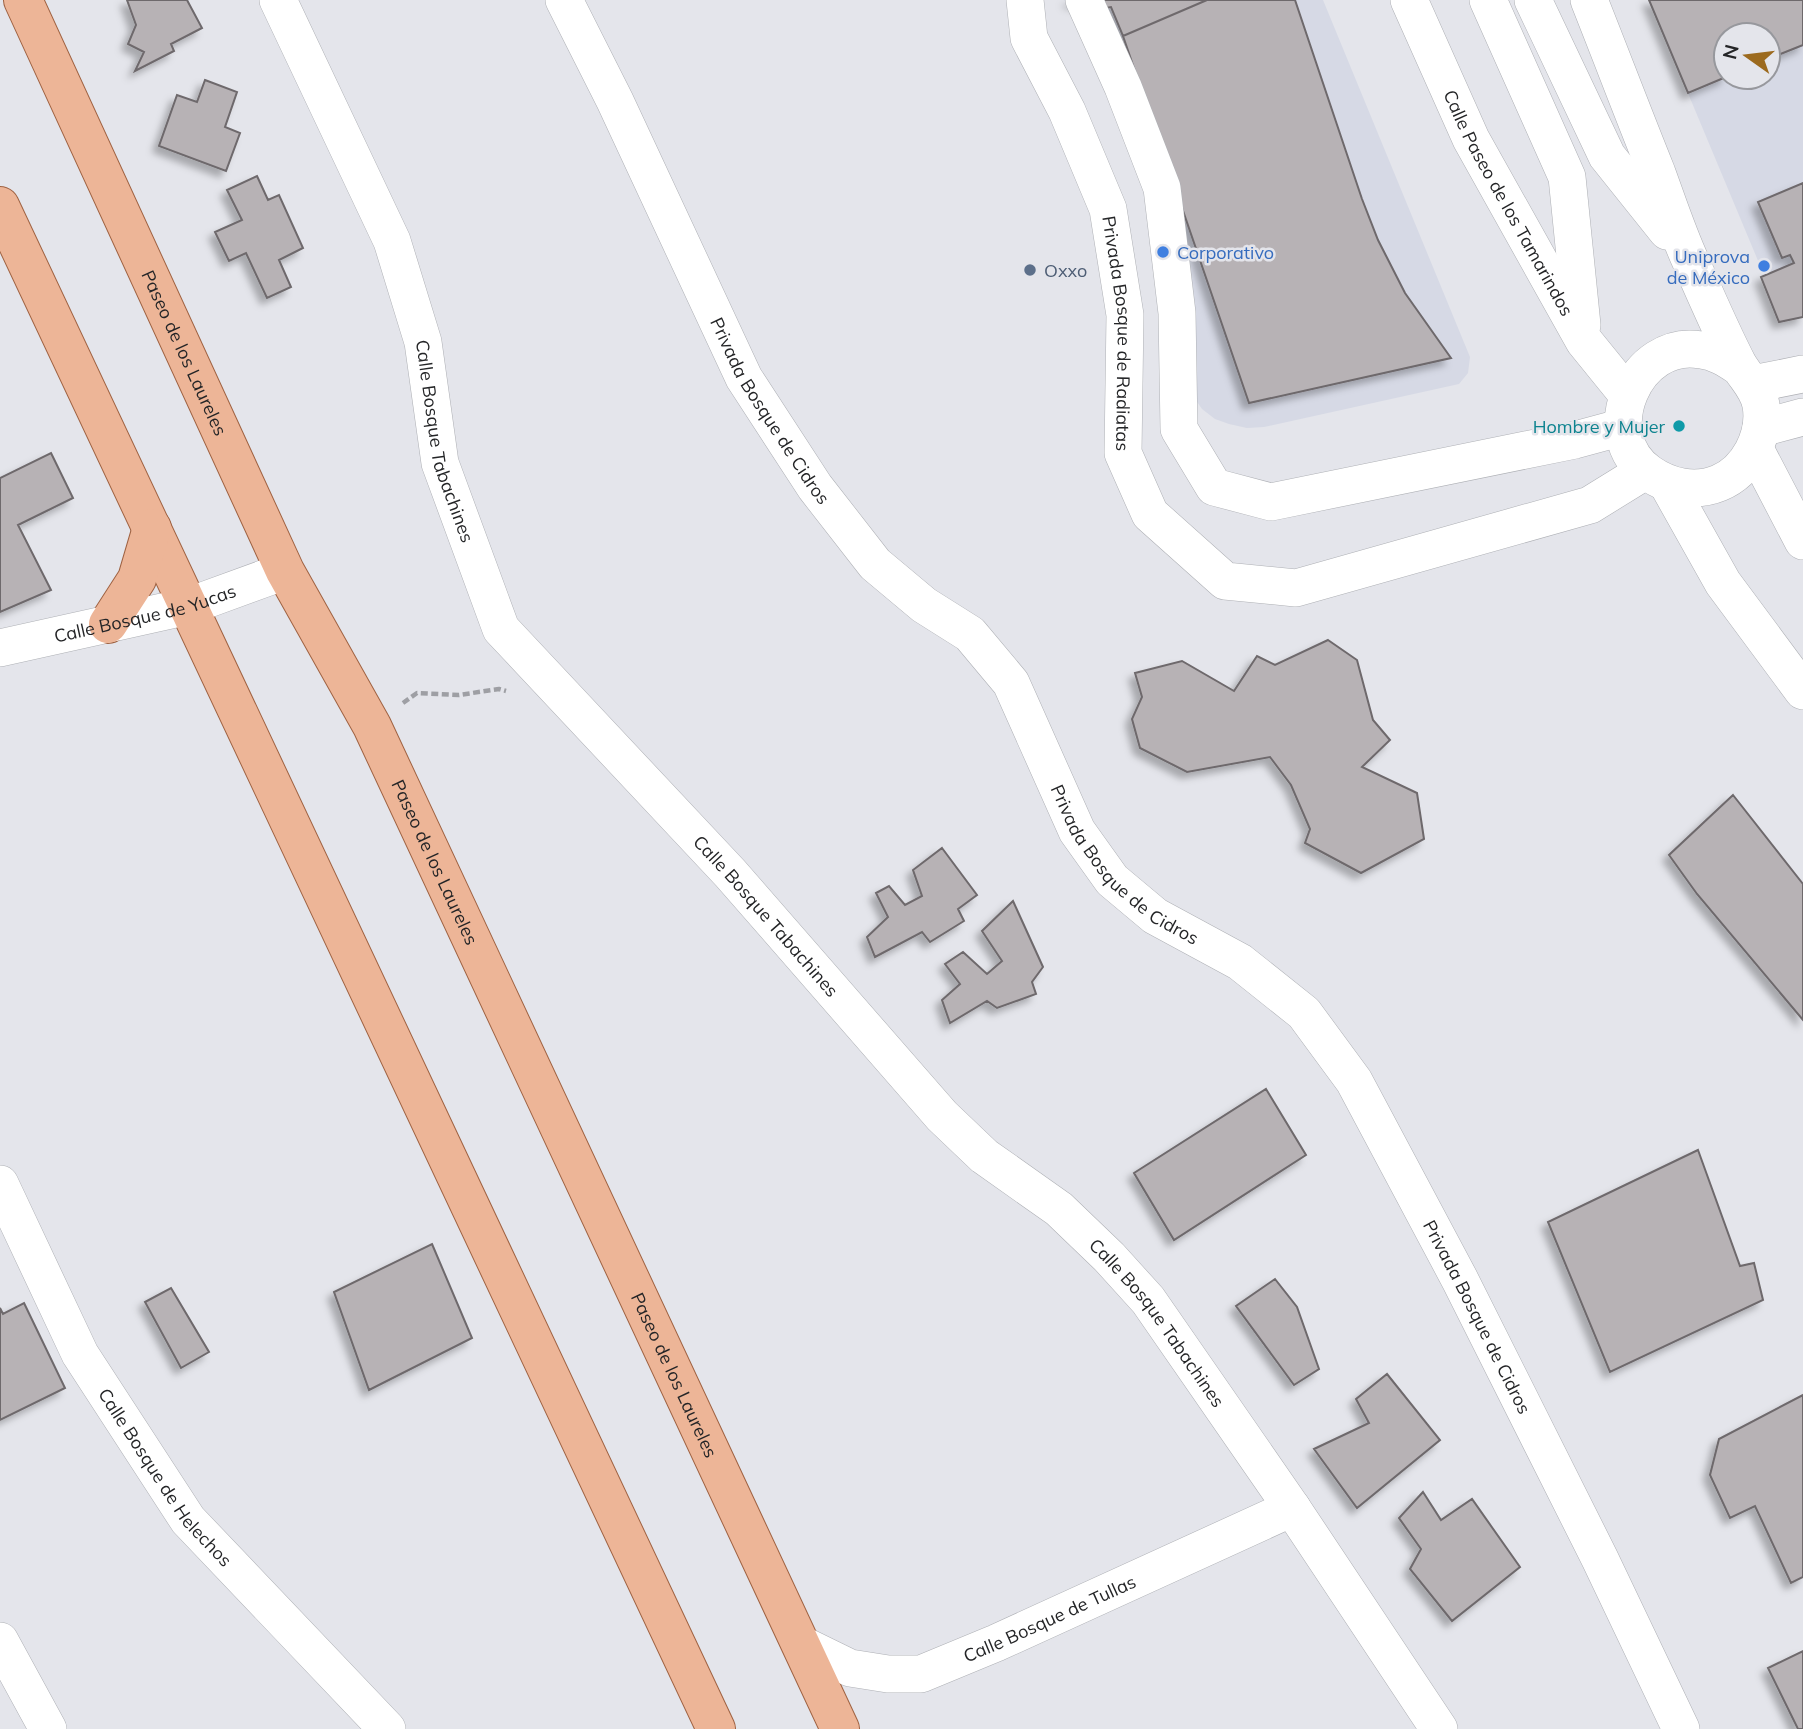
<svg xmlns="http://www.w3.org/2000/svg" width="1803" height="1729" viewBox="0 0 1803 1729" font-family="Mulish,sans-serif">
<defs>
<filter id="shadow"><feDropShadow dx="-6" dy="6" stdDeviation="3.5" flood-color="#0004"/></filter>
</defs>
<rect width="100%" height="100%" fill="#e4e5eb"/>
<path fill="#d6d9e5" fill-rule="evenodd" d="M1064 0H1323L1470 357 1468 373 1459 384 1264 427 1247 428 1229 424 1215 419 1202 409 1193 396 1188 308 1077 14Z
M1649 0H1803V317L1779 322 1761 277 1764 275ZM1726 35H1768V77H1726Z"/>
<path fill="#b7b2b5" stroke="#6e696c" stroke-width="2" filter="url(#shadow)" d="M127 0H187L202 28 171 44 174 51 135 71 144 52 128 44 136 25Z
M1068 0H1207L1123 36 1111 7 1099 9Z
M1207 0H1295L1362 199 1378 240 1405 293 1451 358 1249 403 1123 36Z
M1649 0H1803V45L1768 59V35H1726V77L1688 93Z
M205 80 237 92 225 127 240 133 226 171 159 146 177 95 197 102Z
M257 176 268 200 279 195 303 248 279 260 291 287 267 298 246 253 229 261 215 232 242 220 227 190Z
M1803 183V317L1779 322 1761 277 1794 263 1790 255 1782 258 1758 202Z
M51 453 73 498 18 525 51 590 0 612V478Z
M1328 640 1357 660 1373 720 1390 740 1362 767 1417 793 1424 839 1361 873 1305 843 1310 829 1291 785 1270 757 1187 772 1140 748 1132 719 1142 697 1135 673 1182 661 1234 691 1257 656 1275 665Z
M1733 795 1803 884V1020L1697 894 1669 855Z
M942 848 977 895 958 909 964 921 930 942 922 932 875 957 867 937 888 917 876 893 889 886 905 905 922 896 913 870Z
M1013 901 1043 967 1032 982 1036 994 997 1008 987 1001 950 1023 942 1000 960 984 945 964 963 952 987 974 1002 961 982 931Z
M1266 1089 1306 1155 1174 1240 1134 1173Z
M1698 1150 1740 1266 1754 1263 1763 1300 1610 1372 1548 1222Z
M432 1244 472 1338 369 1390 334 1292Z
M1275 1279 1297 1307 1319 1369 1294 1385 1236 1306Z
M171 1288 209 1352 181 1368 145 1302Z
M24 1303 65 1388 0 1420V1308L3 1314Z
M1387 1374 1440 1440 1357 1508 1314 1449 1369 1423 1356 1399Z
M1803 1395V1577L1791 1583 1755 1506 1730 1518 1710 1475 1719 1439Z
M1423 1492 1441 1520 1472 1499 1520 1567 1452 1621 1410 1569 1421 1549 1399 1518Z
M1803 1651V1729H1798L1768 1668Z"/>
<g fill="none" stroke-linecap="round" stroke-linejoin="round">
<defs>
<g id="minor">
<path id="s1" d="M278 0 392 241 423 342 440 463 501 629 730 873 942 1116 984 1156 1059 1209 1109 1257 1148 1300 1292 1508 1439 1729"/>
<path id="s2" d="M564 0 615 101 744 378 815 487 875 564 924 605 970 634 1011 683 1077 831 1112 880 1155 916 1240 962 1304 1013 1354 1081 1460 1280 1600 1559 1681 1729"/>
<path id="s3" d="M1025 0 1029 38 1067 111 1108 209 1125 315 1123 453 1150 514 1225 581 1296 588 1590 505 1645 471"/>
<path d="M1084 0 1123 87 1162 188 1177 313 1179 429 1214 487 1271 502 1575 440 1623 427"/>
<path id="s4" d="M1409 0 1471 139 1584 341 1627 394"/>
<path d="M1488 0 1567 177 1582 325"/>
<path d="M1533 0 1607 156 1667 231"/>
<path d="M1589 0C1612 58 1634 116 1657 173 1668 203 1678 234 1691 262 1706 296 1721 331 1738 364 1746 378 1758 388 1761 405 1766 436 1748 471 1719 483 1695 493 1669 487 1649 473 1594 435 1635 338 1701 350 1716 352 1727 359 1739 367"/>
<path d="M1753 384 1803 374"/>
<path d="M1761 428 1803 417"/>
<path d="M1755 449 1803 541"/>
<path d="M1668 485 1723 583 1803 691"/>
<path id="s5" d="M0 648 189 606 285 571"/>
<path id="s6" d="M0 1184 80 1354 188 1520 387 1729"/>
<path d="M0 1641 48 1729"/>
<path id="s7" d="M801 1644 850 1668 888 1674H921L996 1643 1292 1508"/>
</g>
<g id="major">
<path id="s8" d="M23 0 285 571 372 726 840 1729"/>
<path d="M0 206 716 1729"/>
<path d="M108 624 137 579 152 528"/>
</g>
</defs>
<use href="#minor" stroke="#aeb0b5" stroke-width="38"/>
<use href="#major" stroke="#9f6242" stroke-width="40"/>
<path stroke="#9e9fa4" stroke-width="4.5" stroke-dasharray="7 3.5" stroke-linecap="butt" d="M403 703 417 693 459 695 499 689 506 691"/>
<use href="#minor" stroke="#fff" stroke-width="37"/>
<use href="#major" stroke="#edb597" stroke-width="38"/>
</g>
<g fill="#3f7fe0" stroke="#e4e5eb" stroke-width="2.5">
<circle cx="1163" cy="252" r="7"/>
<circle cx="1764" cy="266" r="7"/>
</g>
<circle fill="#5c6f8a" stroke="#e4e5eb" stroke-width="2.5" cx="1030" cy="270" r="7"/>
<circle fill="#0f9aa8" stroke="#e4e5eb" stroke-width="2.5" cx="1679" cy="426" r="7"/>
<g text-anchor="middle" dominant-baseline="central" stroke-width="5" stroke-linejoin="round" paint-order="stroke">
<g font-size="18" fill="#242527" stroke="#e4e5eb">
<text stroke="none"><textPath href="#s4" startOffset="226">Calle Paseo de los Tamarindos</textPath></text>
<text stroke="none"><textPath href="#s3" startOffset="352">Privada Bosque de Radiatas</textPath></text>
<text stroke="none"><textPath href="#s8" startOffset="388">Paseo de los Laureles</textPath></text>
<text stroke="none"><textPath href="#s2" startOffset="460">Privada Bosque de Cidros</textPath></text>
<text stroke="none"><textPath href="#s1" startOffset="474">Calle Bosque Tabachines</textPath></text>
<text stroke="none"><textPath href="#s5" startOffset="149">Calle Bosque de Yucas</textPath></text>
<text stroke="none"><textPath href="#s2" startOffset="1048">Privada Bosque de Cidros</textPath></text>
<text stroke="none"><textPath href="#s8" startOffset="956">Paseo de los Laureles</textPath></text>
<text stroke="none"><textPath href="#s1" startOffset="1062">Calle Bosque Tabachines</textPath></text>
<text stroke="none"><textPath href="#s2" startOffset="1636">Privada Bosque de Cidros</textPath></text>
<text stroke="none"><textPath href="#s1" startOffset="1629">Calle Bosque Tabachines</textPath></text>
<text stroke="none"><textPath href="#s8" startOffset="1522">Paseo de los Laureles</textPath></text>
<text stroke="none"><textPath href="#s6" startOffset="338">Calle Bosque de Helechos</textPath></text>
<text stroke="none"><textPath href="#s7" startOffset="266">Calle Bosque de Tullas</textPath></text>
</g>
<g font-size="18" fill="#366cbe" stroke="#e4e5eb" text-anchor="start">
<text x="1177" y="252">Corporativo</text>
<text x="1750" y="256" text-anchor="end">Uniprova<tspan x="1750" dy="21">de México</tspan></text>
</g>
<g font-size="18" fill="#4e5e75" stroke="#e4e5eb" text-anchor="start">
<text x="1044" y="270">Oxxo</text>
</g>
<g font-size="18" fill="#0d838f" stroke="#e4e5eb" text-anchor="end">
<text x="1665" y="426">Hombre y Mujer</text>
</g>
</g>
<g transform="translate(1747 56) rotate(284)"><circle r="33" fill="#e4e5eb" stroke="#97989d" stroke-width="2"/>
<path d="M0-5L12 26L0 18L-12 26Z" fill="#9c6a1e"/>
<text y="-10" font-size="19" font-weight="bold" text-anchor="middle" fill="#242527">N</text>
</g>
</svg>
